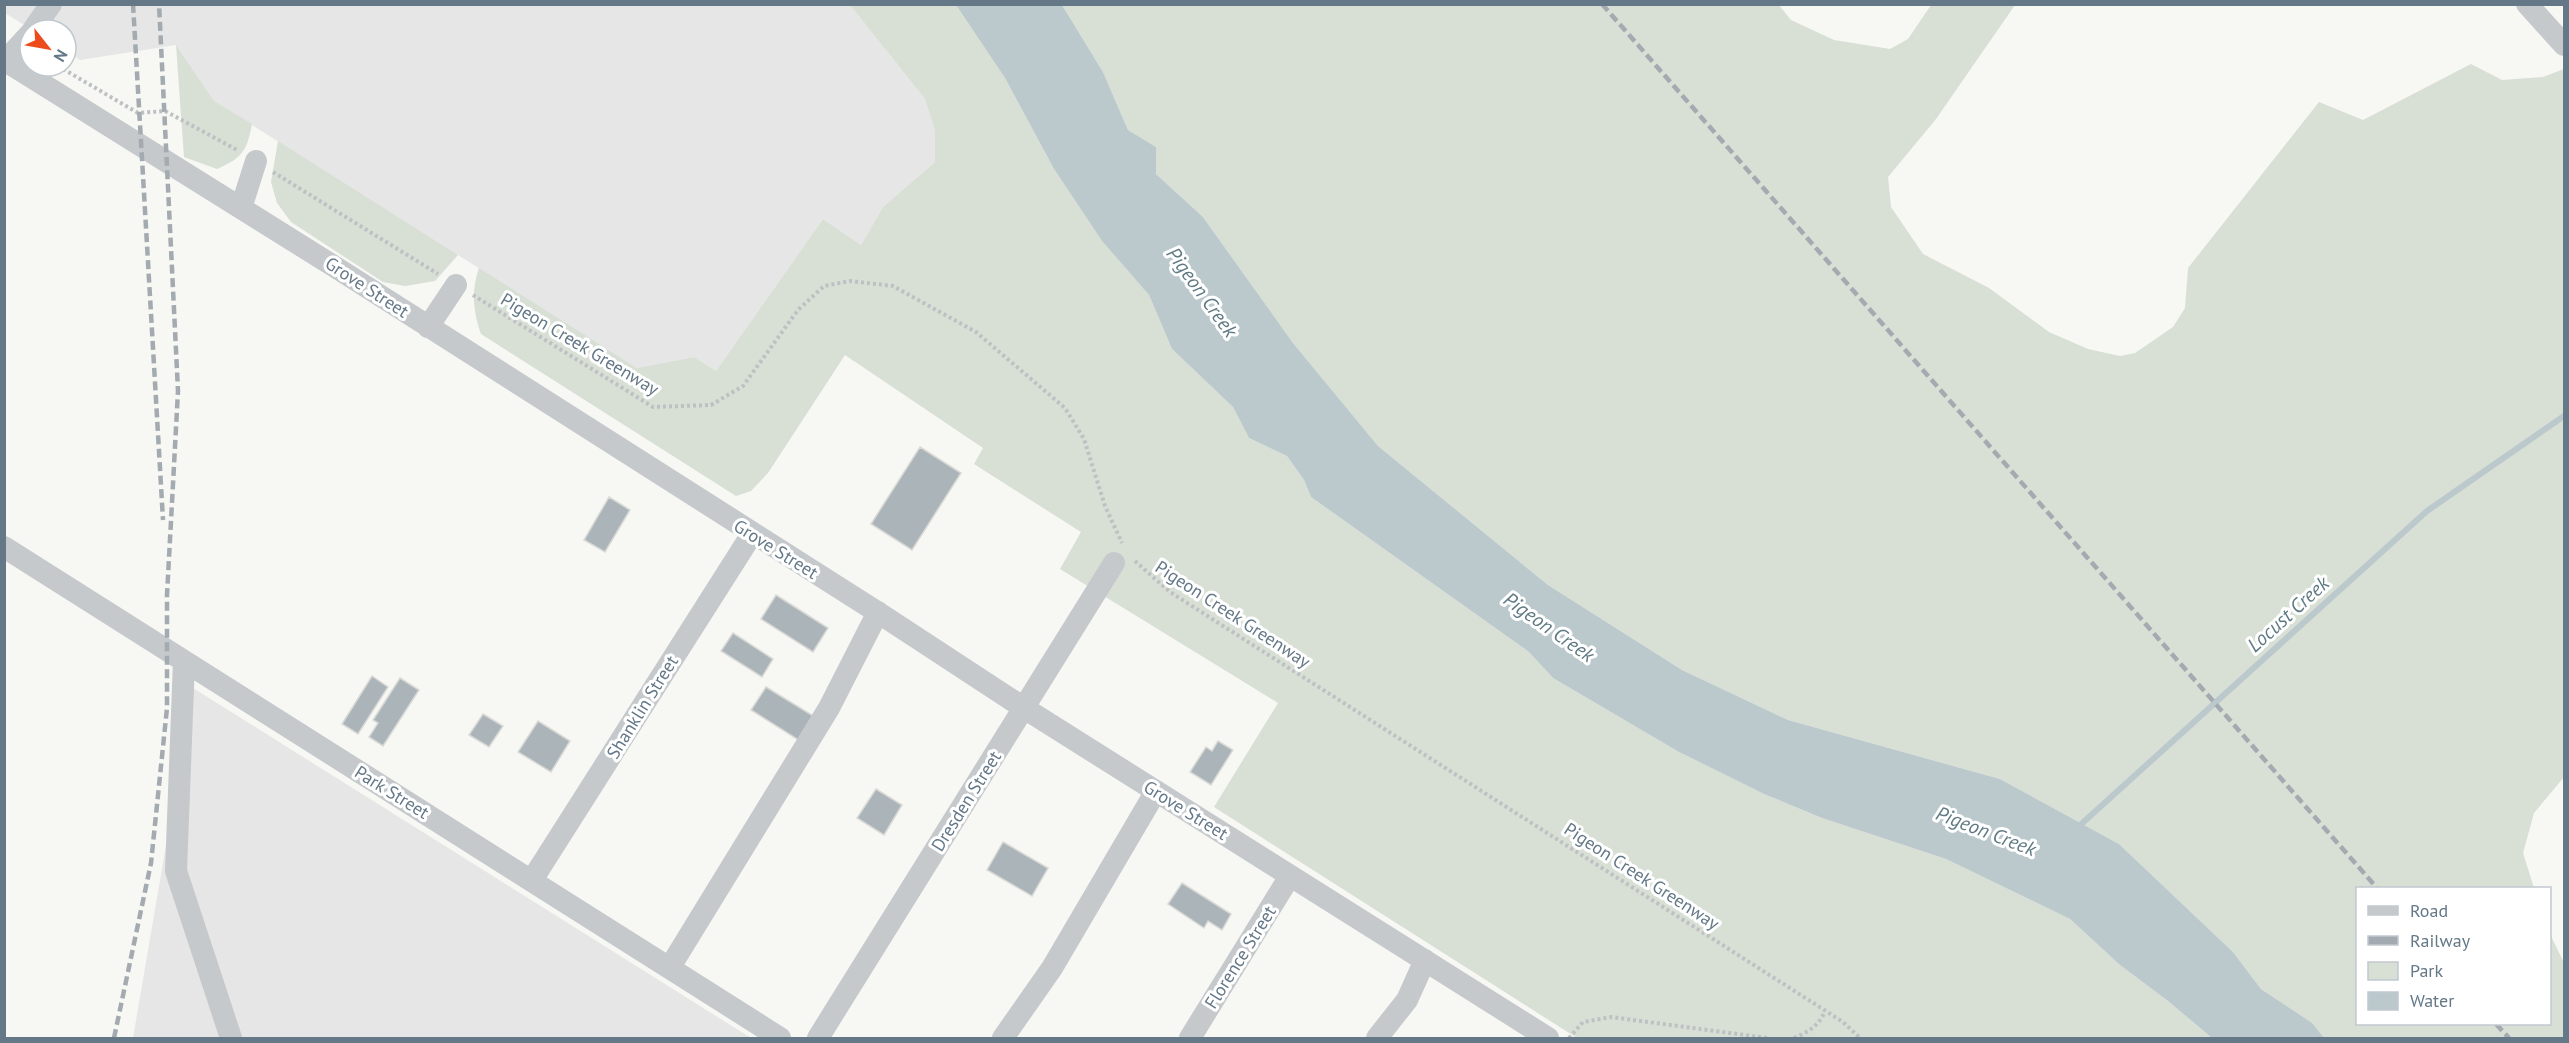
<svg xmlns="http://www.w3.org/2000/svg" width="2569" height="1043" viewBox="0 0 2569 1043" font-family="'PT Sans',sans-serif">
<rect width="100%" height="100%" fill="#f7f7f4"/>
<path fill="#e5e6e5" d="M4 5H850L925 99 935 131V162L883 207 861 245 823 219 716 371 694 357 637 368 214 101 176 45 80 60 66 51V30H32L5 13Z
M193 688 751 1038H133Z"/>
<path fill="#d8dfd5" d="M850 5H956L1005 78 1054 169 1102 241 1149 295 1172 349 1233 407 1249 438 1287 456 1304 480 1311 497 1529 652 1553 678 1679 752 1764 794 1822 818 1946 859 2070 919 2120 965 2168 1001 2212 1038H1577L1214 807 1278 703 1060 569 1081 532 974 464 983 448 845 355 768 473 751 491 736 496 481 334C473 311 471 291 479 268L637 368 694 357 716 371 823 219 861 245 883 207 935 162V131L925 99Z
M1062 5H1779L1791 20 1834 40 1890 49 1908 39 1931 5H2015L1936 119 1888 177 1891 207 1923 254 1989 288 2049 332 2088 349 2120 356 2135 353 2173 327 2185 308 2188 268 2319 102 2363 120 2471 64 2502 80 2543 77 2564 69V777L2534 813 2523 853 2534 888H2358V1024H2550V934L2564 963V1038H2324L2311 1023 2261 989 2233 952 2119 844 2000 779 1788 720 1682 670 1548 585 1378 446 1293 343 1203 217 1156 174V147L1128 130 1103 72Z
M176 45 214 101 252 124C247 151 242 158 217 169L184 157Z
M278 141 458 255 435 281 405 286 383 282 291 222 277 203 271 182Z"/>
<path fill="#bbc8cc" d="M956 5H1062L1103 72 1128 130 1156 147V174L1203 217 1293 343 1378 446 1548 585 1682 670 1788 720 2000 779 2119 844 2233 952 2261 989 2312 1023 2324 1038H2212L2168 1001 2120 965 2070 919 1946 859 1822 818 1764 794 1679 752 1553 678 1529 652 1311 497 1304 480 1287 456 1249 438 1233 407 1172 349 1149 295 1102 241 1054 169 1005 78Z"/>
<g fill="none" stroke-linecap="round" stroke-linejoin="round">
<path stroke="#bbc8cc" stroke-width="6" d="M2078 827 2427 511 2564 416"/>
</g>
<path fill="#abb4b9" stroke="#d9d9d6" stroke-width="1.5" d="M920 447 961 473 912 550 871 524Z
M609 497 630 510 605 552 584 540Z
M776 595 828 628 813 652 761 619Z
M733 633 773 659 762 677 721 651Z
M372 676 388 687 358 734 342 724Z
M400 678 419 690 383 746 369 737 378 723 373 720Z
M766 687 815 717 800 741 751 710Z
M483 714 503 726 489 747 469 735Z
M538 721 570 741 551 772 518 752Z
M1218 741 1233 750 1211 785 1190 772 1206 747 1212 751Z
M876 789 902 805 884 835 857 818Z
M1003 842 1048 868 1032 896 987 870Z
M1182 883 1231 914 1222 930 1208 921 1204 928 1168 904Z"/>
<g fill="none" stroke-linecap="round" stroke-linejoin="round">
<path stroke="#bec1c3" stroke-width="4" stroke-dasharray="3 3" stroke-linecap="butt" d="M58 66 138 113 165 111 239 151
M273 172 438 274
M473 295 653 407 711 405 743 386 798 310 824 286 850 281 893 286 976 332 1065 408 1084 439 1105 506 1122 543
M1135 561 1170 592 1843 1022 1860 1038
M1569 1038 1583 1022 1611 1017 1767 1038
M1794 1038C1808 1032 1819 1026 1825 1011"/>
<path stroke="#c5c9cc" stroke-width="22" d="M2527 4 2564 45
M33 30 51 4
M4 60 332 265 885 617 1024 708 1548 1038
M6 60 30 34
M241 208 256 161
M428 327 456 285
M4 547 780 1038
M184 661 176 871 231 1038
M532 880 752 534
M670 967 829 708 878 612
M818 1038 1114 563
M1003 1038 1052 968 1156 791
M1190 1038 1290 876
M1377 1038 1407 1000 1425 960"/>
<path stroke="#a3aab0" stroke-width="4.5" stroke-dasharray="9 4.5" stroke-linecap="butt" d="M133 4 163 520
M1602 4 2377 888
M2496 1024 2509 1038
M114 1038 151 863 167 708V595L178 391 159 4"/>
</g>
<g text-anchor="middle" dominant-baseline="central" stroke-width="6" stroke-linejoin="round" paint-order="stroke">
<g font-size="18" fill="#647887" stroke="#fff">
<text transform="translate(367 287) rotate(33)">Grove Street</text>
<text transform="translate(580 344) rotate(31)">Pigeon Creek Greenway</text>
<text transform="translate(776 549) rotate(32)">Grove Street</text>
<text transform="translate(1233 614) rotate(33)">Pigeon Creek Greenway</text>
<text transform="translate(642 707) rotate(-58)">Shanklin Street</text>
<text transform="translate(392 792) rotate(32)">Park Street</text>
<text transform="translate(966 801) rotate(-58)">Dresden Street</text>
<text transform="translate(1186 810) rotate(32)">Grove Street</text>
<text transform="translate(1642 876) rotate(33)">Pigeon Creek Greenway</text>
<text transform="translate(1240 957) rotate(-58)">Florence Street</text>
</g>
<g font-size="20" font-style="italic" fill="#607a83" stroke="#fff">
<text transform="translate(1202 292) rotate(54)">Pigeon Creek</text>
<text transform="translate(2288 614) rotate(-42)">Locust Creek</text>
<text transform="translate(1549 627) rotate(35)">Pigeon Creek</text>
<text transform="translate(1986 831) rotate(21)">Pigeon Creek</text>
</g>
</g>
<rect width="2569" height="1043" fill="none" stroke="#647887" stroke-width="12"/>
<rect x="2356" y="887" width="195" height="138" fill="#ffffff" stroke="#c1c9cf" stroke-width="1.5"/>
<rect x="2368" y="906" width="30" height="9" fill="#c5c9cc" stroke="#c1c9cf" stroke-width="1.5"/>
<text x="2410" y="917" font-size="18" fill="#647887">Road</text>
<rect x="2368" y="936" width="30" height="9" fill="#a3aab0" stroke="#c1c9cf" stroke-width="1.5"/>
<text x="2410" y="947" font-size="18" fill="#647887">Railway</text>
<rect x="2368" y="962" width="30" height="18" fill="#d8dfd5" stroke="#c1c9cf" stroke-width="1.5"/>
<text x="2410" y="977" font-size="18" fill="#647887">Park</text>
<rect x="2368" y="992" width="30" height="18" fill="#bbc8cc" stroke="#c1c9cf" stroke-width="1.5"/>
<text x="2410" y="1007" font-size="18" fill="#647887">Water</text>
<g transform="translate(48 48) rotate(121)"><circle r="28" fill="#ffffff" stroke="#c1c9cf" stroke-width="1.5"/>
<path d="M0-4.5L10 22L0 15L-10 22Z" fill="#ee4b1d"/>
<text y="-9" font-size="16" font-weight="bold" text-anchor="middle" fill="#647887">N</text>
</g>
</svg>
